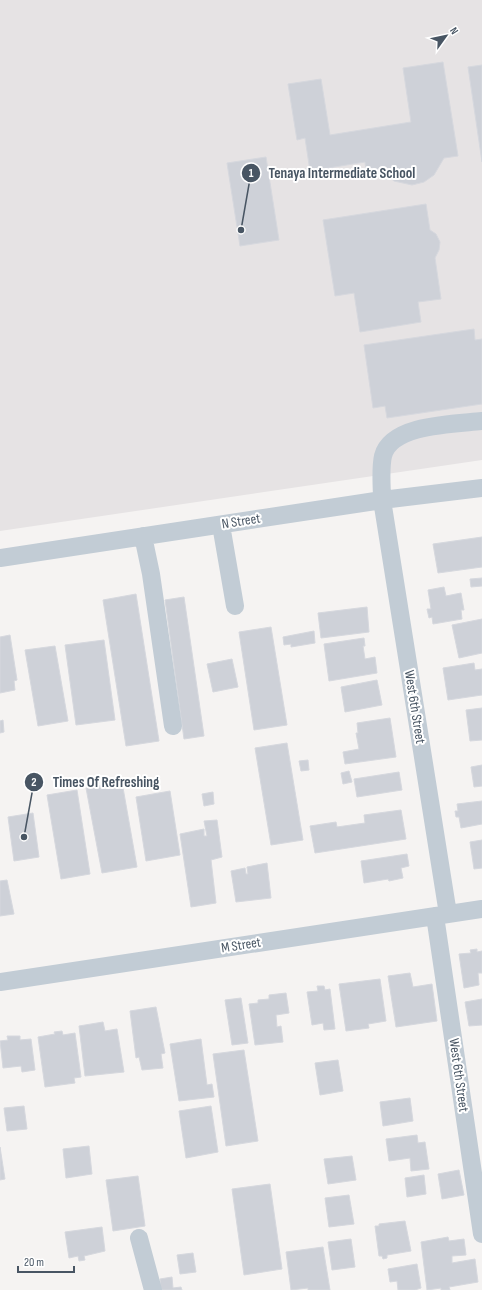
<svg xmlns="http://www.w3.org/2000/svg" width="482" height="1290" viewBox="0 0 482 1290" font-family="'Sofia Sans Condensed',sans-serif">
<rect width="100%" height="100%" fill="#f5f3f2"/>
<path fill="#e6e3e4" d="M0 0H482V460L0 531Z"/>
<path fill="#ced1d8" stroke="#d6d8de" d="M443 62 458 156 444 158 434 175 424 182 412 185 394 181 380 169 366 171 365 162 310 171 305 138 297 140 288 84 321 79 330 135 411 122 403 68Z
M482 65V162L468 67Z
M266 157 279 240 240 246 227 163Z
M426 204 430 230 436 234 440 242 439 250 435 258 441 299 418 302 421 322 360 332 354 293 335 296 323 220Z
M474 329 475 340 482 339V404L387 418 385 406 373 408 364 345Z
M482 537V567L438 573 433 544Z
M482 578V586L471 587 470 579Z
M444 587 446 596 461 593 464 610H461L462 619 433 624 432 617 429 618 427 609H431L428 590Z
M136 594 159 741 126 746 103 600Z
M184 597 204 736 184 739 165 600Z
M367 607 369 632 321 638 318 613Z
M482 619V653L459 658 452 625Z
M271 627 287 725 254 730 239 632Z
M314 631 315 643 291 647V644L284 645 283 637Z
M10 635 17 680 14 681 15 690 0 693V637Z
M364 638 365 646H363L365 659 375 657 377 673 329 681 324 644Z
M104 640 115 720 76 725 65 645Z
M55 646 68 721 38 726 25 650Z
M232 659 238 687 213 692 207 664Z
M474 663 475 670 482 669V695L448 700 443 668Z
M377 680 382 705 345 712 341 687Z
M482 708V740L470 741 466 710Z
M390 718 396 757 345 764 343 752 359 749 356 733H358L357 723Z
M3 720 4 732 0 733V721Z
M287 743 303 840 271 845 255 748Z
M308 760 309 770 301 771 299 761Z
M482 765V786L474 787 471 767Z
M349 771 352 782 343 784 341 773Z
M399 772 402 790 357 797 354 779Z
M122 782 137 867 102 873 86 788Z
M77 790 90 874 61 879 47 795Z
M170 791 180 855 146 861 136 797Z
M213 792 214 804 204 806 202 794Z
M482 801V824L461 828 459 817H456L455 811H458L457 804Z
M401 810 406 839 315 853 310 826 336 822 337 827 365 823 364 815Z
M33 813 39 857 14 861 8 817Z
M217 820 222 857 211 860 216 903 191 907 180 834 204 829V836H207L204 821Z
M482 840V868L474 869 470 842Z
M407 854 409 866 401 868 403 878 389 881 388 879 364 883 361 861Z
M267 863 271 898 236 902 231 871 245 868 246 874H248L247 867Z
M7 880 14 914 0 916V881Z
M477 949V952L482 951V973H478L479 985 464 988 459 954 471 953 470 950Z
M410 973 413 987 432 984 437 1021 396 1027 388 976Z
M380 979 386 1021 368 1024 369 1028 346 1031 339 984Z
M317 986H324L325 990 330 989 335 1029 324 1030 323 1023 312 1025 307 992 318 991Z
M286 993 289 1013 276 1015 277 1027 281 1026 283 1042 255 1045 249 1004 258 1003V1000L269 999V995Z
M241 998 248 1043 232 1045 225 1000Z
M482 999V1025L469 1026 465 1002Z
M156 1007 165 1053 161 1054 163 1068 142 1070 139 1057 136 1058 130 1011Z
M103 1022 105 1031 117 1029 124 1072 85 1076 79 1026Z
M62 1031 63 1035 75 1033 81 1077 74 1078 75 1083 45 1087 38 1037 55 1034 54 1032Z
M7 1036H20V1040L31 1039 35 1070 22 1072 21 1066 3 1068 0 1041 8 1040Z
M201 1039 207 1085 212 1084 214 1097 179 1101 170 1044Z
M244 1050 258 1141 226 1146 213 1054Z
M338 1060 343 1091 320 1095 315 1063Z
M410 1098 413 1121 383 1126 380 1102Z
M24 1106 27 1129 7 1131 4 1108Z
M211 1106 218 1152 186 1158 179 1111Z
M417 1135 418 1143 425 1142 429 1169 411 1171 410 1158 389 1161 386 1139Z
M89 1146 92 1174 66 1178 63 1149Z
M0 1147 5 1179 0 1180Z
M352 1156 356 1180 328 1184 324 1159Z
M459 1170 464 1195 442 1199 438 1174Z
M424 1175 426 1194 407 1197 405 1178Z
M138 1176 145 1226 113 1231 106 1180Z
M270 1184 282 1269 244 1275 232 1189Z
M349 1195 354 1224 329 1227 325 1198Z
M405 1221 411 1251 387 1255V1258L383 1259 382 1256H379L375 1226H379V1224Z
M102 1227 105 1251 84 1256 85 1260 79 1261 78 1256 69 1258 65 1232Z
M448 1237 449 1241 464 1239 466 1255 452 1256V1263L475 1259 478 1282 449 1287 450 1290H441V1288L427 1290 421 1242Z
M351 1239 355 1267 332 1270 328 1242Z
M323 1247 330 1290H308V1288L291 1290 286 1252Z
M193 1253 196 1272 180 1274 177 1255Z
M417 1264 421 1288 415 1290H398L397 1281 390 1282 388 1269Z
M172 1277 173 1288 181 1287 182 1290H161L160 1279Z"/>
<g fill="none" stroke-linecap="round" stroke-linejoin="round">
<path stroke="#c2ccd5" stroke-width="18" d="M221 525 235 606
M143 536 151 574 173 726
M0 558 382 500 482 488
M448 914 382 500C382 487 380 469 383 456 391 424 455 424 482 421
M435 916 482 1234
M0 982 482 909
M139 1238 153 1290"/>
</g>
<g text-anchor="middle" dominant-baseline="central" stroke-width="4" stroke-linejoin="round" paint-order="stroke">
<g font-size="14" fill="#485563" stroke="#fff">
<text transform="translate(241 521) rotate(-9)">N Street</text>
<text transform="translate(415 707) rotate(81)">West 6th Street</text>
<text transform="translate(241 945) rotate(-9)">M Street</text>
<text transform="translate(459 1075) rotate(82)">West 6th Street</text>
</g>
</g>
<path fill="none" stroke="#485563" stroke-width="1.5" d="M241 230L251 173M24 837L34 782"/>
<g fill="#485563" stroke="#fff" stroke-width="1.5">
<circle cx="241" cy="230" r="4"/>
<circle cx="24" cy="837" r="4"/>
<circle cx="251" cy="173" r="10"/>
<circle cx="34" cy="782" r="10"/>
</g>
<g font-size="12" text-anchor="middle" font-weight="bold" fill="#fff">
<text x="251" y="177">1</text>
<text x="34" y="786">2</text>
</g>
<g font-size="15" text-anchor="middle" font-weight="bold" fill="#485563" stroke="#fff" stroke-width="4" stroke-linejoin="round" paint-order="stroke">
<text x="342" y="178">Tenaya Intermediate School</text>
<text x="106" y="787">Times Of Refreshing</text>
</g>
<g transform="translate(446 36) rotate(57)" stroke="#ffffff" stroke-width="3" paint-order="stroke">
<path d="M0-3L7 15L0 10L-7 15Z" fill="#485563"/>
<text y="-6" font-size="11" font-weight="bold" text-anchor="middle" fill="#485563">N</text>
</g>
<path d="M18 1266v6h56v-6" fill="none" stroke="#485563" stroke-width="2"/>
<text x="24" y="1266" font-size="12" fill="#485563" stroke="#ffffff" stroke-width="3" paint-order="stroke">20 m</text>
</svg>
